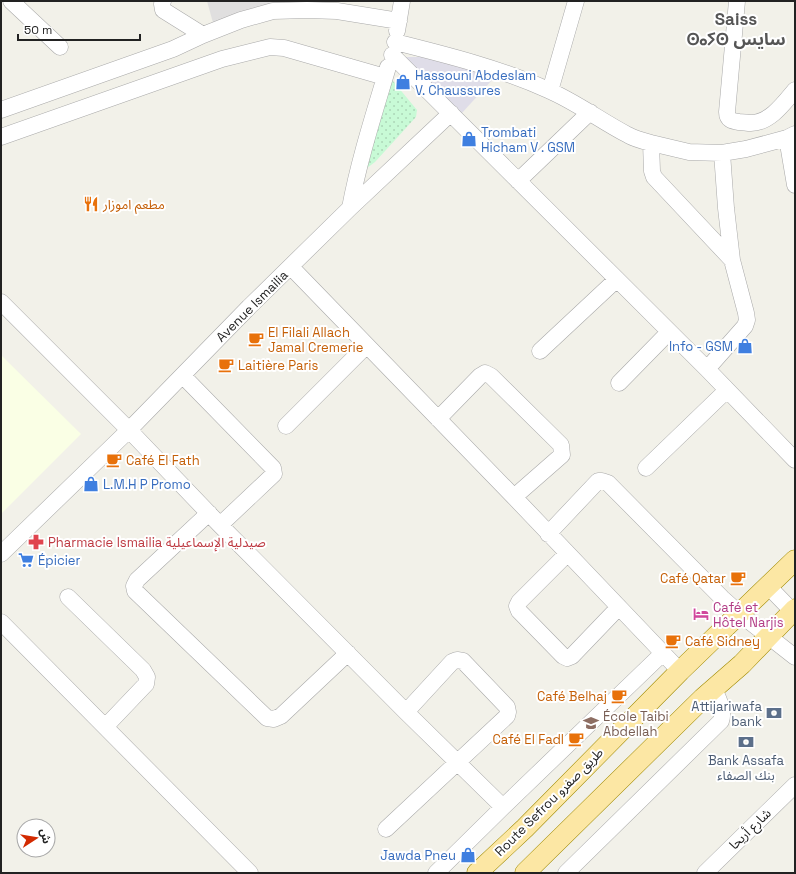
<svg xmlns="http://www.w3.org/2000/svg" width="796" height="874" viewBox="0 0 796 874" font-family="'Space Grotesk','Noto Sans Arabic','Noto Sans Tifinagh',sans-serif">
<defs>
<pattern id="park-dots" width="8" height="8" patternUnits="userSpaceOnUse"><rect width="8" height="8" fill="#c8fad6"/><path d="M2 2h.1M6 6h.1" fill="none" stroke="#acd6b7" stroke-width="1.8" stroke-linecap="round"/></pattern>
</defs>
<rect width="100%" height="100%" fill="#f2f1e9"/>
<path fill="#e0dfdf" d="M207 1H311L215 30Z"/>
<path fill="#faffe5" d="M1 355 81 434 1 514Z"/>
<path fill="url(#park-dots)" d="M388 75 417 110 416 117 375 162 367 168Z"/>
<path fill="#dfdde8" d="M405 57H423L480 70 493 79 461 114Z"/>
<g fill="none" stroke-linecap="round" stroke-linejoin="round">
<defs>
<path id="minor" d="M11 1 60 47
M163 1 162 4 163 10 203 35
M737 1 727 112C727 120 732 121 739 122 743 122 747 123 751 123 770 123 784 103 795 90
M397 31 402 1
M395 42C447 55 499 68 548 90 576 102 601 121 628 135 635 139 643 141 651 143L652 171 654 177 732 260 746 313 747 320 745 326 707 369
M392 55 707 369 795 460
M550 91 576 1
M1 110 173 49 203 35 241 20 273 11 307 10 337 11 399 21
M1 137 222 59 270 47 284 48 385 77
M787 138 795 185
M651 143 689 152 722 153 746 149 787 138 795 134
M722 153 726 208 732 260
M518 181 590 112
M350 208C359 160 374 114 388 67
M291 267 514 497 680 671
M1 302 129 430 220 525 406 712 503 807
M540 351 616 280
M183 376 273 468 274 474 220 525
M619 383 669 332
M438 419 480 376 485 373 491 376 561 445 562 455 514 497
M286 426 366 346
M646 468 727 390
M209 513 137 580 134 586 135 591 267 718 274 719 281 716 348 653
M548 534 598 481H602L608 483 722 598 740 614 795 657
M1 554 129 430 249 307 350 208 451 113
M567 554 519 602 517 606 519 611 563 656 567 658 572 656 619 607
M768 586 795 614
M68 597 143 670 147 677 146 684 106 726
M1 622 250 873
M386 829 507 716 508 712 507 707 463 661 457 660 452 662 406 712
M436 873 503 807 663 653
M566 873 721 721C725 710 718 699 714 688
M705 873 795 785"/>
<path id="major" d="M477 873 525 828 680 671 795 560
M525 873 703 698 742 664 795 609"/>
</defs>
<use href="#minor" stroke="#a9a9a9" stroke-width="17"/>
<use href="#major" stroke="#9f8a01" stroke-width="21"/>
<use href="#minor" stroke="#fff" stroke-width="16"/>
<use href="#major" stroke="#fce7a4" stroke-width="20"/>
</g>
<defs>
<symbol id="shop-bare" viewBox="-9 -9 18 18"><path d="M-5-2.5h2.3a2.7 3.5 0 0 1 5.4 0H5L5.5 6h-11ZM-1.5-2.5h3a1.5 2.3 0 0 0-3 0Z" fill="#3f7fe0" stroke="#fff" stroke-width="2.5" paint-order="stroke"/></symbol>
<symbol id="restaurant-bare" viewBox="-9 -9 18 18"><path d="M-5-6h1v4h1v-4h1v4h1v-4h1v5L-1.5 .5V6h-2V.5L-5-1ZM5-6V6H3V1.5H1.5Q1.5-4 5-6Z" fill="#e8710a" stroke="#fff" stroke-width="2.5" paint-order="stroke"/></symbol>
<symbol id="cafe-bare" viewBox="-9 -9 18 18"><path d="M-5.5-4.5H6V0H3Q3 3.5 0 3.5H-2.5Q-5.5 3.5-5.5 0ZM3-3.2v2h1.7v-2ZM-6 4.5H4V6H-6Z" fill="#e8710a" stroke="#fff" stroke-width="2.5" paint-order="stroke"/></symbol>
<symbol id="pharmacy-bare" viewBox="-9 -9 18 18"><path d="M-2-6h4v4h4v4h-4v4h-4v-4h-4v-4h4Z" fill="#e0444e" stroke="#fff" stroke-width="2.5" paint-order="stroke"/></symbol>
<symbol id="supermarket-bare" viewBox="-9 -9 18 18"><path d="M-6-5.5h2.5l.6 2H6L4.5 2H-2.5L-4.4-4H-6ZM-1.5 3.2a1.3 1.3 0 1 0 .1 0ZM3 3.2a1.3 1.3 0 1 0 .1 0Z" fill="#3f7fe0" stroke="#fff" stroke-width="2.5" paint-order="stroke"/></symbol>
<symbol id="hotel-bare" viewBox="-9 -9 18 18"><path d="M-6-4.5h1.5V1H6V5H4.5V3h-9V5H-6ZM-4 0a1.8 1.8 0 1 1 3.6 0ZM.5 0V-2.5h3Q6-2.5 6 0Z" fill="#d1479c" stroke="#fff" stroke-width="2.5" paint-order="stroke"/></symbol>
<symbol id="bank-bare" viewBox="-9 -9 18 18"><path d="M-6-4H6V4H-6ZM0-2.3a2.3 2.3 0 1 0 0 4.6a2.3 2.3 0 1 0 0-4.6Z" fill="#5c6f8a" stroke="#fff" stroke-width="2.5" paint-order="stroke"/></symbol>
<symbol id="school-bare" viewBox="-9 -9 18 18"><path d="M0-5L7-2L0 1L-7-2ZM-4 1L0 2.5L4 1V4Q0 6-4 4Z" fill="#8d6e63" stroke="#fff" stroke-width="2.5" paint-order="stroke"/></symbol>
</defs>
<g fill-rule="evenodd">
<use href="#shop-bare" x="392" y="71" width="22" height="22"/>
<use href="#shop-bare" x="458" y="128" width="22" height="22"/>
<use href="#restaurant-bare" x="80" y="193" width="22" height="22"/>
<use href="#cafe-bare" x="245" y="328" width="22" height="22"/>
<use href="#shop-bare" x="734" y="335" width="22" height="22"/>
<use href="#cafe-bare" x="215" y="354" width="22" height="22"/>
<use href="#cafe-bare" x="103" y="449" width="22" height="22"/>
<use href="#shop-bare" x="80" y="473" width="22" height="22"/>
<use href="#pharmacy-bare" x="25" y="531" width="22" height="22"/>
<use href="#supermarket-bare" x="15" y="549" width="22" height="22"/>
<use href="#cafe-bare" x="727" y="567" width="22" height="22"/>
<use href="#hotel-bare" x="690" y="603" width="22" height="22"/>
<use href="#cafe-bare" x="662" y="630" width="22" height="22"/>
<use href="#cafe-bare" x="608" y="685" width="22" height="22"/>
<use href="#bank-bare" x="763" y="702" width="22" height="22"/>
<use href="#school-bare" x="580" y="712" width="22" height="22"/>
<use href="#cafe-bare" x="565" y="728" width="22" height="22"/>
<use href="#bank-bare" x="735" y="731" width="22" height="22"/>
<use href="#shop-bare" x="457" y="844" width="22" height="22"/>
</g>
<g text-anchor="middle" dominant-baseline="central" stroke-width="4" stroke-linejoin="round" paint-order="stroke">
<g font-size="13" fill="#366cbe" stroke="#fff" text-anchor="start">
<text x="415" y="75">Hassouni Abdeslam<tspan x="415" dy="15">V. Chaussures</tspan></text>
<text x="481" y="132">Trombati<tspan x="481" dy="15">Hicham V . GSM</tspan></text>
<text x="733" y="346" text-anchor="end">Info - GSM</text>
<text x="103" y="484">L.M.H P Promo</text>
<text x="38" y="560">Épicier</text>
<text x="456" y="855" text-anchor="end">Jawda Pneu</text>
</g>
<g font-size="13" fill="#c56008" stroke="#fff" text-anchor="start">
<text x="103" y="204">مطعم اموزار</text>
<text x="268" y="332">El Filali Allach<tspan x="268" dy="15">Jamal Cremerie</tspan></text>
<text x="238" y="365">Laitière Paris</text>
<text x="126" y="460">Café El Fath</text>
<text x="726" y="578" text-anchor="end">Café Qatar</text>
<text x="685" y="641">Café Sidney</text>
<text x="607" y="696" text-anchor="end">Café Belhaj</text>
<text x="564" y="739" text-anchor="end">Café El Fadl</text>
</g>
<g font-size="13" fill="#222" stroke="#fff">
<text transform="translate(252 306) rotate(-45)">Avenue Ismailia</text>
<text transform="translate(549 802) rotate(-45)">Route Sefrou طريق صفرو</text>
<text transform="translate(750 829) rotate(-44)">شارع أريحا</text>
</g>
<g font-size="13" fill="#be3a42" stroke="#fff" text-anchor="start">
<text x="48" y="542">Pharmacie Ismailia صيدلية الإسماعيلية</text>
</g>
<g font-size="13" fill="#b23c85" stroke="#fff" text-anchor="start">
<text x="713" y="607">Café et<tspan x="713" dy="15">Hôtel Narjis</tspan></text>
</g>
<g font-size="13" fill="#4e5e75" stroke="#fff" text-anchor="end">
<text x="762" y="706">Attijariwafa<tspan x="762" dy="15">bank</tspan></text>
<text x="746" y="760" text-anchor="middle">Bank Assafa<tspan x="746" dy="15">بنك الصفاء</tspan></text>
</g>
<g font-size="13" fill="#785e54" stroke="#fff" text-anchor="start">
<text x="603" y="716">École Taibi<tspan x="603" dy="15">Abdellah</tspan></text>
</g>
<g font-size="17" font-weight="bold" fill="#555" stroke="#fff">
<text x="736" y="19">Saiss<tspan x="736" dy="20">ⵙⴰⵢⵙ سايس</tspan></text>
</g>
</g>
<rect width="796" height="874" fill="none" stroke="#222222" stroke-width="4"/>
<g transform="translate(36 838) rotate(78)"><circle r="19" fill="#ffffff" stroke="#a7a7a7"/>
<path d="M0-3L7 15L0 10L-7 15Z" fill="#d32a01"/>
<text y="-6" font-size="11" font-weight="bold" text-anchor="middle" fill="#222222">ش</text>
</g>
<path d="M18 34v6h122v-6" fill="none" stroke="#222222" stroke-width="2"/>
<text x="24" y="34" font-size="12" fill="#222222" stroke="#ffffff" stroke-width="3" paint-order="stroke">50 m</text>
</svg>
